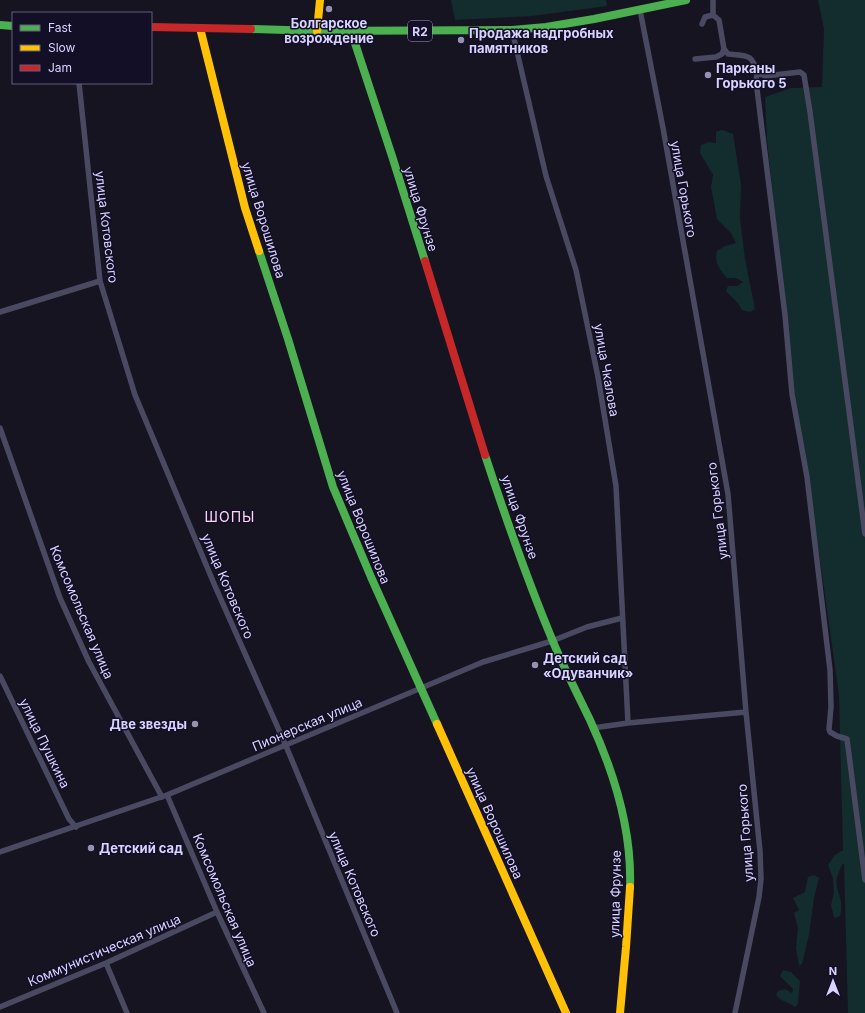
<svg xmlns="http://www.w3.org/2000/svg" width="865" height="1013" viewBox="0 0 865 1013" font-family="Inter,sans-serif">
<rect width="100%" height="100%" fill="#161421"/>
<path fill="#132c2d" d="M451 0H606L607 6 532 16 455 20Z
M818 0H865V1013H848L844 863C841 866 841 868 839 872 839 874 837 876 837 878 834 891 845 899 840 916L835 918 834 917 831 905 834 892 833 878 828 865 835 855 843 850 839 695 810 489 793 388 767 140 765 97 791 88 822 87 824 29Z
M721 130 726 131 733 134 741 184 740 219 745 259 755 309 750 312 742 310 737 302 726 291 728 286H737L743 282 736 278H727C719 269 714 263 717 251L725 246 736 243 731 233 717 219 711 187 713 175 700 153 701 145 709 142 716 143V132Z
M814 875 819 878 814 898 809 935 802 964 799 965 796 949 798 928 794 913 799 910 793 898 805 892 808 877Z
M783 970 791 972 800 981 798 1003 796 1007 780 999 776 995 778 991 785 989 792 993 793 989 780 976Z"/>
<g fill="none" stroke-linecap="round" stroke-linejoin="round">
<path stroke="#4a4962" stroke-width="5.5" d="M640 10 663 128 728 494 746 712 760 851 761 879 759 897 735 1013
M713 15V0
M702 24 705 17 713 15 719 20 724 49 728 54C747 56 752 53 757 73L765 76 800 72 804 75 810 112 865 534
M512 30 546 176 576 270 598 377 616 486 628 723
M695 59 716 57 722 54 724 49
M757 73 756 81 785 315 792 394 807 477 830 670 831 707 829 729 830 732 837 736 847 739 865 880
M79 83 100 281 135 395 215 586 286 746 397 1013
M0 312 100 281
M0 428 60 598 89 662 162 797
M0 676 69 819 76 827
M593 728 628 723 746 712
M167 795 217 912 264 1013
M0 852 167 795 483 662 552 641 587 627 622 618
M106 963 127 1013
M0 1007 106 963 217 912"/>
<path stroke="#4caf50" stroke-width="8" d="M0 25 13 26
M251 29 317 31 512 30 546 27 594 19 686 0
M351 31 392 156 425 261
M259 251 288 339 333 487 371 577 437 724
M485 455C506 519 528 582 554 644 565 670 578 695 590 720 614 772 632 830 630 887"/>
<path stroke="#ffc107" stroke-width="8" d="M200 28 245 208 259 251
M317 31 320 0
M437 724 566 1013
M620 1013 626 947 630 887"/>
<path stroke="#c62828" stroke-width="8" d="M151 27 251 29
M425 261 485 455"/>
</g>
<g fill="#9591b1" stroke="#130f26" stroke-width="1.5">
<circle cx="329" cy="9" r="4"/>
<circle cx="461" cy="40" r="4"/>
<circle cx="708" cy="75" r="4"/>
<circle cx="535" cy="665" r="4"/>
<circle cx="195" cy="724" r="4"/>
<circle cx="91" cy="848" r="4"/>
</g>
<g text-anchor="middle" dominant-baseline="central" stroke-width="3" stroke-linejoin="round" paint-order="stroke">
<rect fill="#130f26" stroke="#9e99be" stroke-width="1" x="408" y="21" width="24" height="20" rx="3"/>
<g font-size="12" font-weight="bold" fill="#d9d4ff">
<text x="420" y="31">R2</text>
</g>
<g font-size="13" font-weight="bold" fill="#d9d4ff" stroke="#130f26" text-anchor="start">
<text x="329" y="23" text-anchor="middle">Болгарское<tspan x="329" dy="15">возрождение</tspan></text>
<text x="469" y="33">Продажа надгробных<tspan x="469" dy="15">памятников</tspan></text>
<text x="716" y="68">Парканы<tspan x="716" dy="15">Горького 5</tspan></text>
<text x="543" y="658">Детский сад<tspan x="543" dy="15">«Одуванчик»</tspan></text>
<text x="187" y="724" text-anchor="end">Две звезды</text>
<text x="99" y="848">Детский сад</text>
</g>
<g font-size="13" fill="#d9d4ff" stroke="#130f26">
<text transform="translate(684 189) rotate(80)">улица Горького</text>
<text transform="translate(421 209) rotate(73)">улица Фрунзе</text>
<text transform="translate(264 220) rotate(73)">улица Ворошилова</text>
<text transform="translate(107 227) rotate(83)">улица Котовского</text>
<text transform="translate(607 370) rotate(80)">улица Чкалова</text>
<text transform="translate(717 511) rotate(-97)">улица Горького</text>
<text transform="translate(520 517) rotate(71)">улица Фрунзе</text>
<text transform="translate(364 527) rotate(68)">улица Ворошилова</text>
<text transform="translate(228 586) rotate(67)">улица Котовского</text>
<text transform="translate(82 612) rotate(67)">Комсомольская улица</text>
<text transform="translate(307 724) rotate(-23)">Пионерская улица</text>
<text transform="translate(45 743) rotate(64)">улица Пушкина</text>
<text transform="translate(495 823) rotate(66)">улица Ворошилова</text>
<text transform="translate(745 833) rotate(-94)">улица Горького</text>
<text transform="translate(355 884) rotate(67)">улица Котовского</text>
<text transform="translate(615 894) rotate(-89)">улица Фрунзе</text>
<text transform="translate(225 900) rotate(67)">Комсомольская улица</text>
<text transform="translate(104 950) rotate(-23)">Коммунистическая улица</text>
</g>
<g font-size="14" letter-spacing="1" fill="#ffd6f0" stroke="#130f26">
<text x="230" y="516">ШОПЫ</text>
</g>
</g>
<rect x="12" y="12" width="140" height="72" fill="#130f26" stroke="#625e7d"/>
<rect x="20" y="25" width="20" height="6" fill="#4caf50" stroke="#625e7d"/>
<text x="48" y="32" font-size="12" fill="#d9d4ff">Fast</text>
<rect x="20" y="45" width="20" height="6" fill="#ffc107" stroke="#625e7d"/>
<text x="48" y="52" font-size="12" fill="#d9d4ff">Slow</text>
<rect x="20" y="65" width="20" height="6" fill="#c62828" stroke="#625e7d"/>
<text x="48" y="72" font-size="12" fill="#d9d4ff">Jam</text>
<g transform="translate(833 981)" stroke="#130f26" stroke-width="3" paint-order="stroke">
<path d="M0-3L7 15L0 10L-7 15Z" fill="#d9d4ff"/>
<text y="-6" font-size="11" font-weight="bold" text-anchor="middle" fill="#d9d4ff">N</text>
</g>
</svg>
